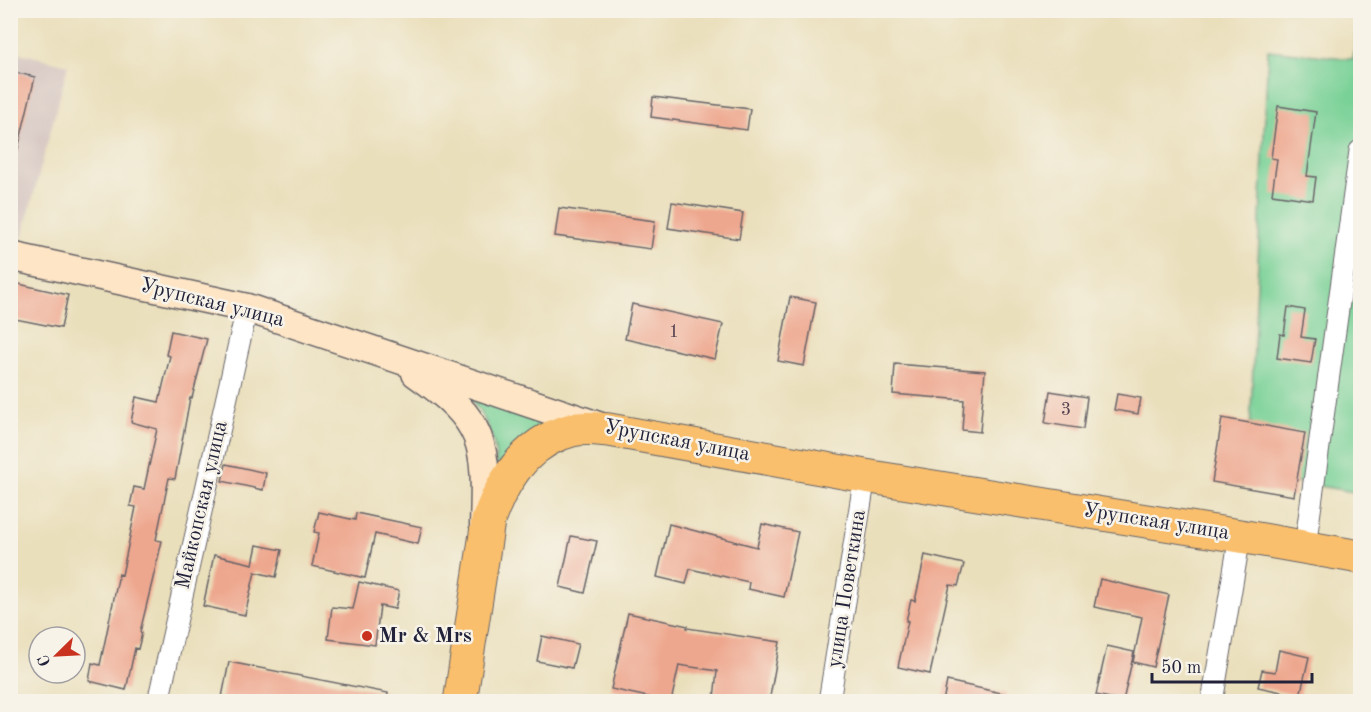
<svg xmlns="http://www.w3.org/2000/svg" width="1371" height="712" viewBox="0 0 1371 712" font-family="'Old Standard TT',serif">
<rect width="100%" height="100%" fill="#f7f3e8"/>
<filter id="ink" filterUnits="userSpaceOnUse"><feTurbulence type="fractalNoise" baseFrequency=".0167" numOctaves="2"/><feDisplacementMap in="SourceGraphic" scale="12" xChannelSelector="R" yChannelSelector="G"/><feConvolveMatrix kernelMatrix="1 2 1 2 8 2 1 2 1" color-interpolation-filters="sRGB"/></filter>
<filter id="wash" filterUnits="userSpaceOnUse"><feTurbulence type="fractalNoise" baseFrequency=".008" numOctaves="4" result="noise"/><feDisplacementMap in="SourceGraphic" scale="24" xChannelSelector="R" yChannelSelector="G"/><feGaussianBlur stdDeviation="1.35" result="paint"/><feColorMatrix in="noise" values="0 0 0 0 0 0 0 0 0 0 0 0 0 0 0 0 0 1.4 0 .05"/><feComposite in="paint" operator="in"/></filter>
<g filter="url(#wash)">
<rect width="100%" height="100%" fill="#eadfbb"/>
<path fill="#d1c0bc" d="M11 51 68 65 21 242 11 239Z"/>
<path fill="#79d197" stroke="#4e7a69" stroke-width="1.5" d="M1360 11V493L1248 474 1268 50 1353 59Z
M467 394 544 424 496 467C497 438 485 417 467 394Z"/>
<g id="blocks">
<path fill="#eea78f" d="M10 71 35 77 17 153 10 152Z
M653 97 750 109 747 130 651 117Z
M1278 106 1316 112 1307 176 1316 177 1313 200 1272 194 1277 159 1271 158Z
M672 202 743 213 739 239 668 228Z
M559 208 655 221 651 249 555 236Z
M10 282 68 295 61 328 10 318Z
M790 297 816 302 804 366 778 361Z
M632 304 723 324 715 359 625 339Z
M1288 307 1305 310 1301 337 1315 339 1311 363 1277 358 1280 334 1284 335Z
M171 331 207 339 192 398H190L175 479 169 478 156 540 162 541 140 632 142 633 138 649 135 648 126 690 89 681 92 663 100 665 119 574 122 575 136 507 130 506 134 487 144 489 157 429 131 422 136 397 159 402 170 356 166 355Z
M895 364 985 371 980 432 962 430 964 400 893 394Z
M1050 391 1087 397 1083 429 1045 423Z
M1117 394 1141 398 1138 414 1114 410Z
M1222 418 1305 433 1294 496 1212 482Z
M226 464 266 473 263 490 222 481Z
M319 512 355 520 356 513 422 527 418 544 375 534 365 578 312 566 319 533 314 532Z
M669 524 757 547 762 524 798 532 784 597 748 589 749 582 690 569 686 584 657 577Z
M571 536 597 541 585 593 560 587Z
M257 545 282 550 276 577 255 572 245 615 203 606 214 555 253 564Z
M925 555 964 564 958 586 950 585 930 674 898 667 908 621H906L911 600 915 601Z
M1100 579 1169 595 1153 667 1133 662 1142 617 1094 607Z
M359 582 399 591 395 609 380 606 375 645 328 639 332 607 353 609Z
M628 613 688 626 687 628 780 642 769 702H745L714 698 717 671 679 665 671 702 611 689Z
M542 636 578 644 572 668 537 661Z
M1107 646 1134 652 1123 701 1096 695Z
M1279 650 1309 657 1300 696 1258 687 1262 670 1275 672Z
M229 662 388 693 387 702H221Z
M947 681 1006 694 1005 702H943Z"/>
</g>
</g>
<g filter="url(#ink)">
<use href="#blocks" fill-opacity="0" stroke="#686468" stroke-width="1.5"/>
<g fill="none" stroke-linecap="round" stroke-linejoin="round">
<defs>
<path id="street" d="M1305 547 1360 151
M158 702 247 308
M829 702 865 476
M1212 702 1240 536"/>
<path id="secondary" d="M10 256 247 308 601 427
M416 373C486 422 487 443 484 525"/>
<path id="primary" d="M460 702 488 521C502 481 527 441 572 430 584 427 597 429 609 430L865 476 1240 536 1360 557"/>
</defs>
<use href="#street" stroke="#686468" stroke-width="23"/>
<use href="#secondary" stroke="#686468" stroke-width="31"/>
<use href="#primary" stroke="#686468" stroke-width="35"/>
<use href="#street" stroke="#fff" stroke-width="21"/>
<use href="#secondary" stroke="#fde5c5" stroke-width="28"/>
<use href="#primary" stroke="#f9bf6d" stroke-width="33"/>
</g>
</g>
<circle fill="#c8321e" stroke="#f7f3e8" stroke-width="2" cx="367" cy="636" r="6"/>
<g text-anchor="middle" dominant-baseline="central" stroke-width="5" stroke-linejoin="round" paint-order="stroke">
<g font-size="18" fill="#554350">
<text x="674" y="332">1</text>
<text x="1066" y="410">3</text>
</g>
<g font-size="21" fill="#22223b" stroke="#f7f3e8">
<text transform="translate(212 303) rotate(14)">Урупская улица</text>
<text transform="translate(677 441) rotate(11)">Урупская улица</text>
<text transform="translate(202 505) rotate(-77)">Майкопская улица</text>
<text transform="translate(1156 522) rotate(9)">Урупская улица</text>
<text transform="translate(847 589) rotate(-81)">улица Поветкина</text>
</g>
<g font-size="21" font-weight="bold" fill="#22223b" stroke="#f7f3e8" text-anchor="start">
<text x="379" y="636">Mr &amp; Mrs</text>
</g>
</g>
<rect width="1371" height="712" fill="none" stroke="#f7f3e8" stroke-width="36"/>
<g transform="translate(57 655) rotate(246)"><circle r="28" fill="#f7f3e8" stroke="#a29fa3" stroke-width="1.5"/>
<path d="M0-4.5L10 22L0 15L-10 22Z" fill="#c8321e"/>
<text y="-9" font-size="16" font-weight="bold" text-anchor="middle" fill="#22223b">С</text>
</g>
<path d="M1152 673v9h160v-9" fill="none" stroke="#22223b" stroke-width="3"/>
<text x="1161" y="673" font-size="18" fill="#22223b" stroke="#f7f3e8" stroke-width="4.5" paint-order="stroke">50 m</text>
</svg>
